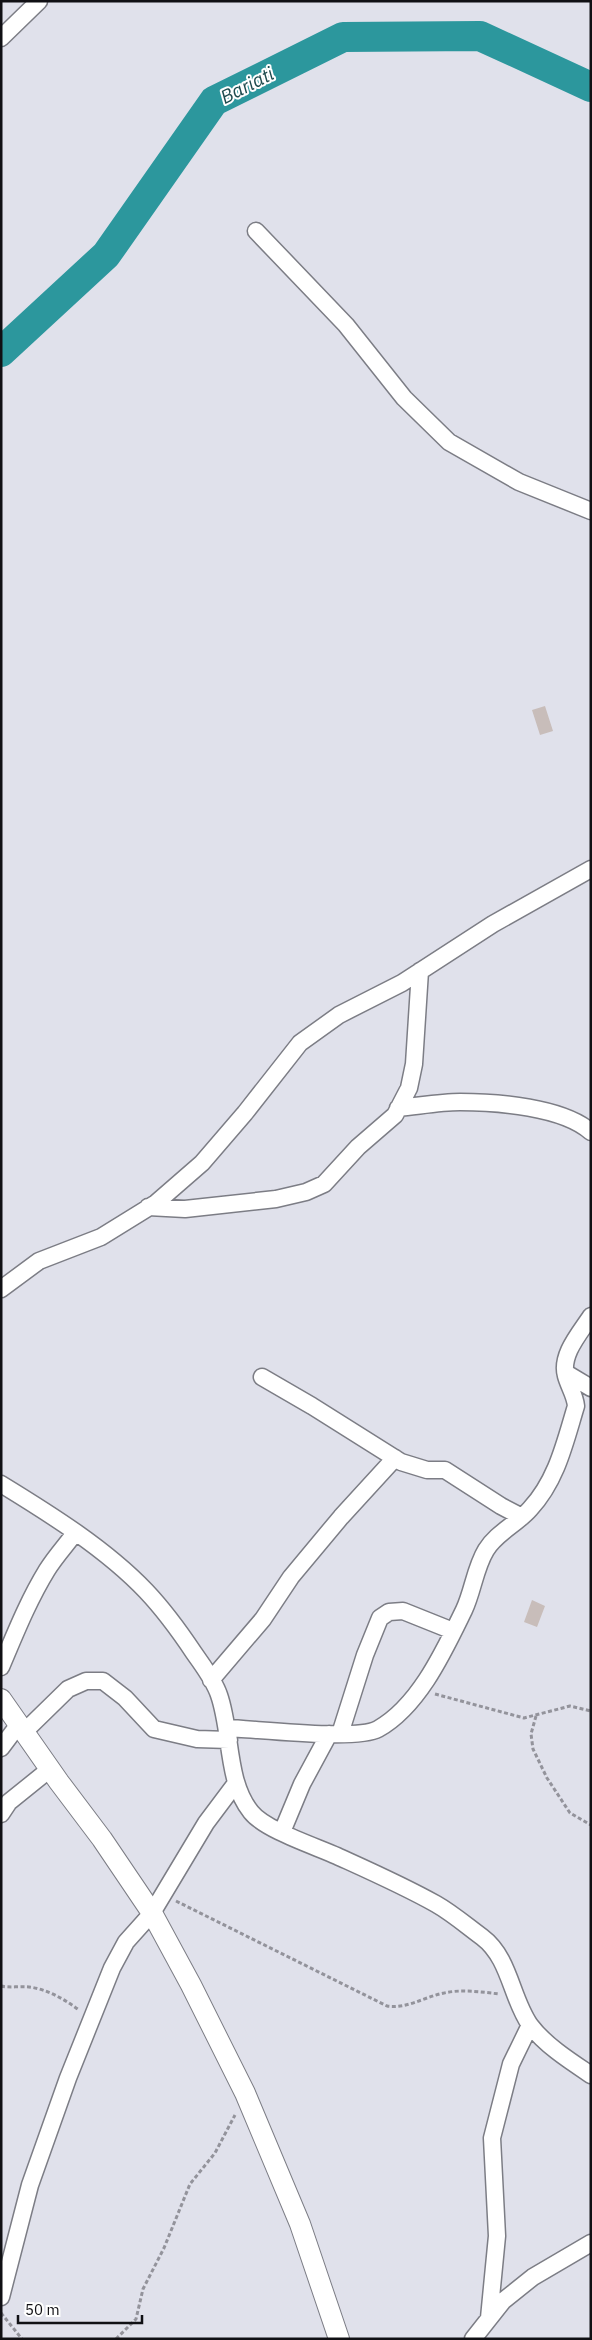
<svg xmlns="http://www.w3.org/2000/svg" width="592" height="2340" viewBox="0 0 592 2340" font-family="'IBM Plex Sans',sans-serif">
<rect width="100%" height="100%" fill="#e0e1eb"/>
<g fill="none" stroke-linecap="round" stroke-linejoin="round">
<path stroke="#2c979d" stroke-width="30" d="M1 352 106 255 214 101 343 37 480 36 591 87"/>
</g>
<path fill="#c8bdba" d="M545 706 553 731 540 735 532 710Z
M532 1600 545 1606 537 1627 524 1622Z"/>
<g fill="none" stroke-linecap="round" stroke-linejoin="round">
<defs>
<path id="minor" d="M1 38 39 1
M256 231 346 325 404 398 449 442 519 482 591 511
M398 1108C419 1106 440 1102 460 1102 497 1102 563 1107 591 1132
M148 1207 185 1209 276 1199 306 1192 324 1184 358 1147 395 1115 409 1088 414 1064 420 971
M1 1289 39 1261 101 1237 156 1203 202 1163 245 1113 300 1043 339 1015 402 983 493 924 591 869
M566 1373 591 1388
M262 1377 312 1406 401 1462 427 1470H445L501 1506 522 1517
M1 1484C50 1514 106 1549 146 1591 164 1610 180 1632 194 1653 203 1666 214 1680 219 1695 232 1732 226 1781 251 1812 265 1830 315 1846 337 1856 370 1871 404 1886 436 1904 452 1913 467 1926 482 1937 510 1958 511 1998 530 2025 545 2045 570 2061 591 2075
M1 1667C15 1634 28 1601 47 1570 55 1557 66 1545 75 1533
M211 1680 263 1619 291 1577 341 1517 395 1458
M227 1728C257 1729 356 1741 378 1729 419 1706 444 1651 464 1610 473 1591 475 1568 486 1550 496 1533 517 1524 530 1509 557 1480 565 1442 576 1406 575 1395 569 1387 566 1376 560 1355 580 1333 591 1316
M24 1732 68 1689 86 1681H103L125 1698 154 1729 197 1739 229 1740
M340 1734 365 1655 380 1618 389 1612 403 1611 453 1631
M1 1748 19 1724
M1 1814 9 1802 50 1769
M282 1832 302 1784 329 1734
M1 2297 30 2185 68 2078 112 1968 126 1942 152 1913 206 1823 236 1783
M489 2318 497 2236 492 2138 511 2064 530 2025
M473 2339 503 2301 533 2277 591 2243"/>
<path id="tertiary" d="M1 1699 59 1782 102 1839 152 1913 191 1985 245 2093 300 2224 339 2339"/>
</defs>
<use href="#minor" stroke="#7c7d85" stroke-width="19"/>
<use href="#tertiary" stroke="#7c7d85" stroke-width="22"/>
<path stroke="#93939b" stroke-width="3" stroke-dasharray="4 2.5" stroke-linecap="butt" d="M435 1694 524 1718 570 1706 591 1711
M536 1716 531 1734 533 1749 547 1778 570 1813 591 1825
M176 1901 387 2006C407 2009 424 1997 444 1993 461 1989 482 1992 499 1994
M1 1986C10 1988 20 1986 29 1987 47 1989 64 1999 79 2010
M1 2313 22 2339
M116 2339 136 2319 143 2289 164 2248 190 2184 215 2153 235 2115"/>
<use href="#minor" stroke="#fff" stroke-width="16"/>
<use href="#tertiary" stroke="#fff" stroke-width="20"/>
</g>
<g text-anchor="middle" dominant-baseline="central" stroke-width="4" stroke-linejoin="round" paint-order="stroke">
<g font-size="19" font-style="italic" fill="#1e4b4e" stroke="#fff">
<text transform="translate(247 85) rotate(-27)">Bariati</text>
</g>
</g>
<rect width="592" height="2340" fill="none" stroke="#101014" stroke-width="5"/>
<path d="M18 2315v8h124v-8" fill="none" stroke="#101014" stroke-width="2.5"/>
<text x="25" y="2315" font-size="15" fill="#101014" stroke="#ffffff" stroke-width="4" paint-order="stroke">50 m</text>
</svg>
